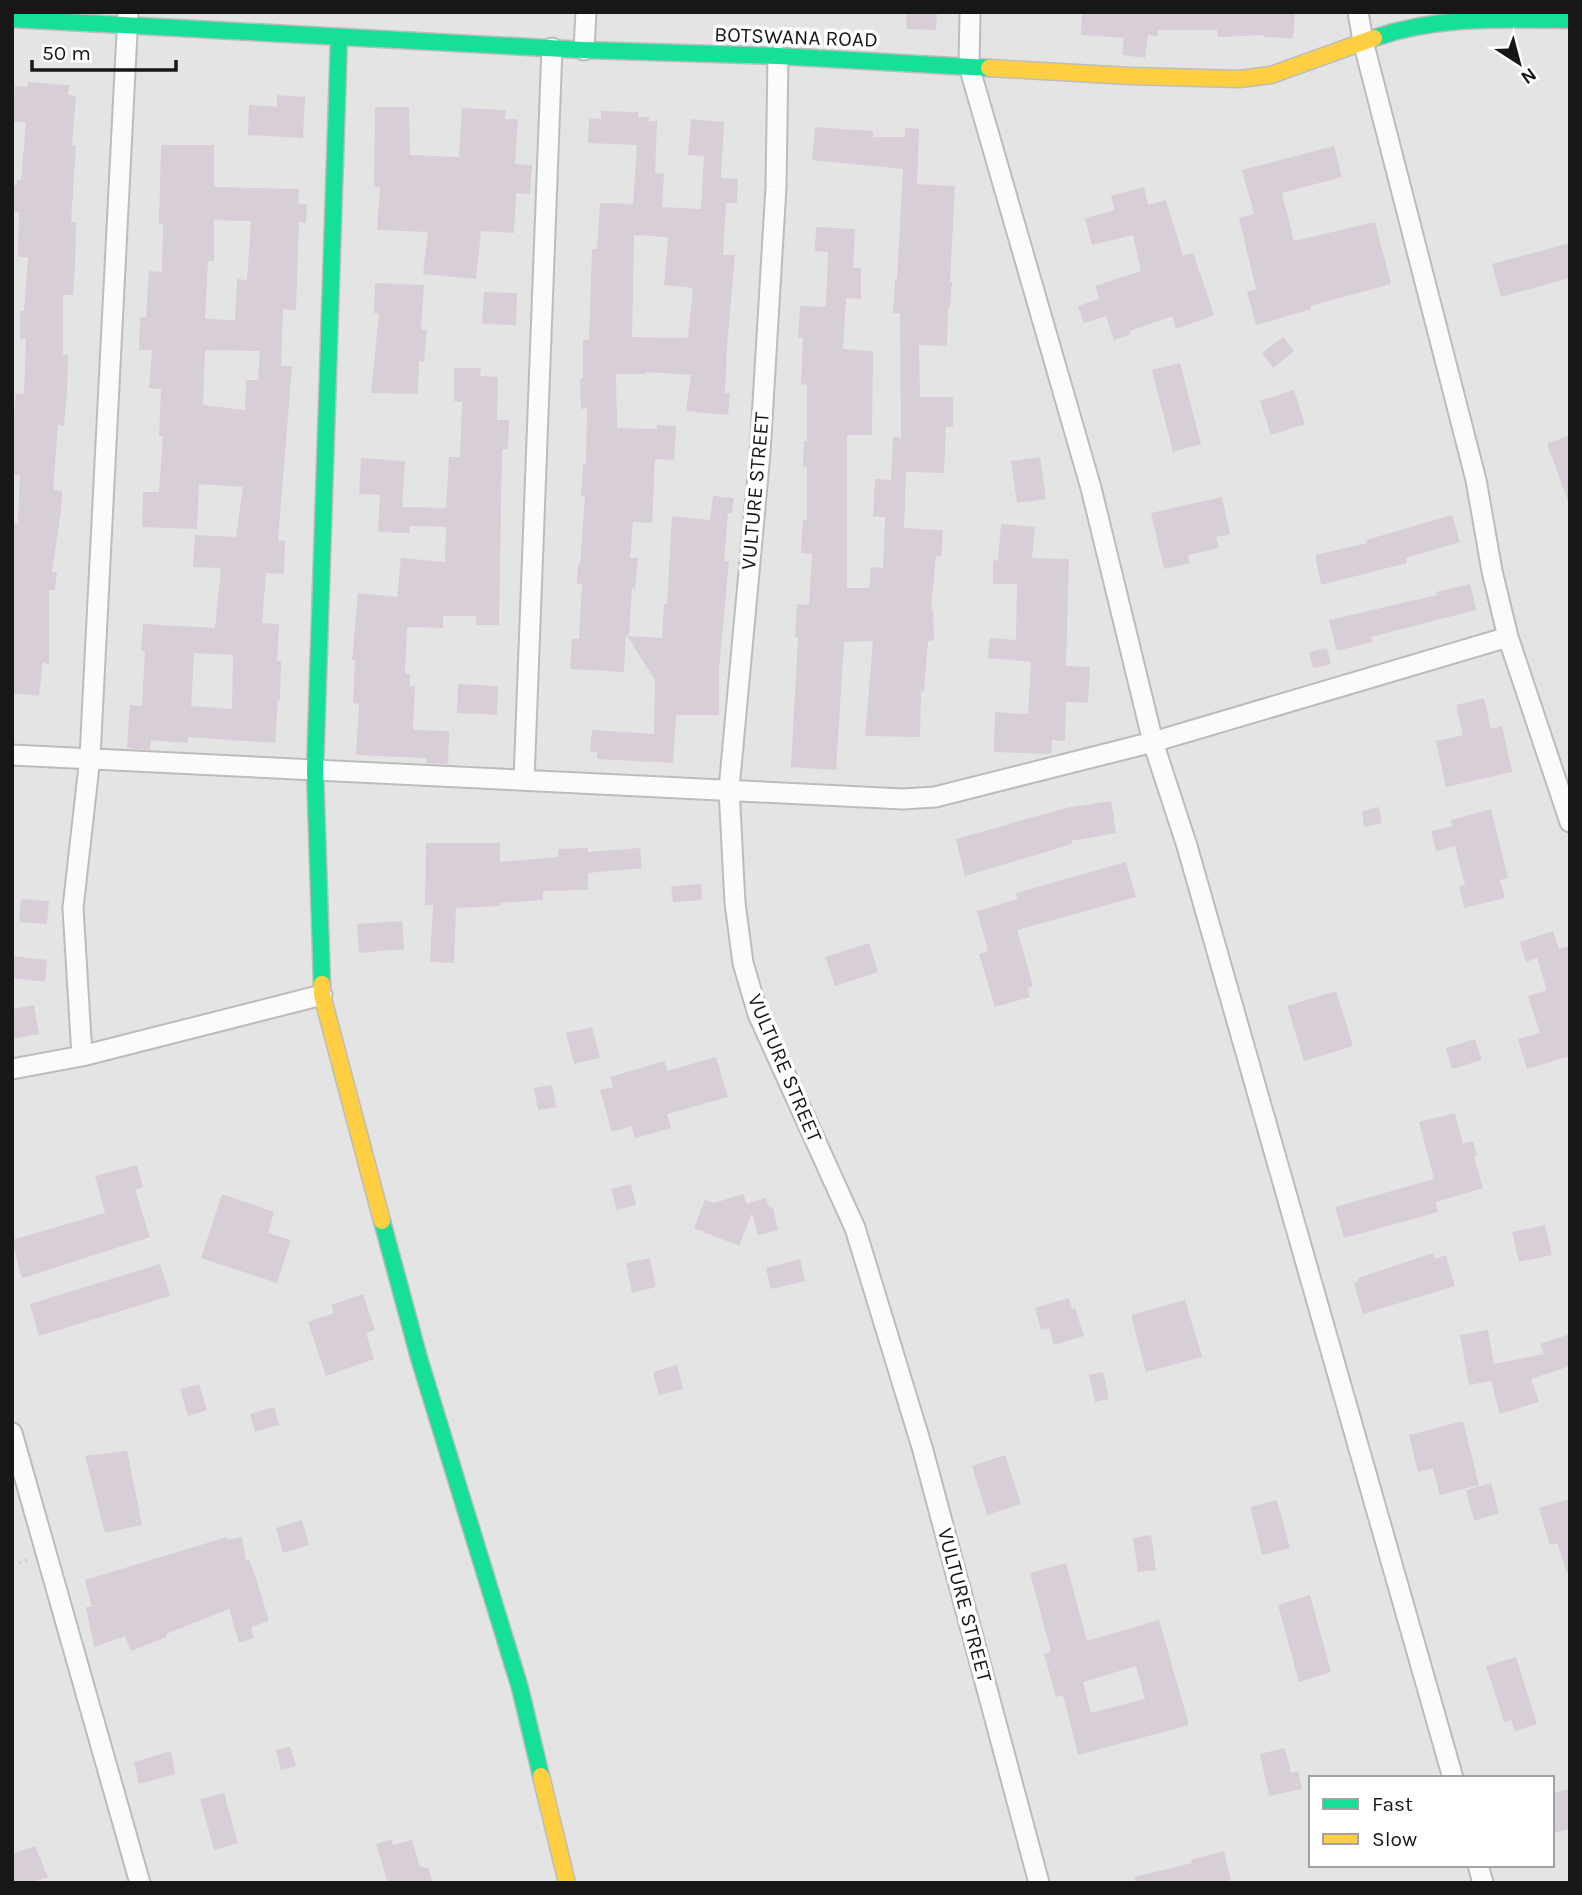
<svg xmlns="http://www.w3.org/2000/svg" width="1582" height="1895" viewBox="0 0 1582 1895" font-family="Karla,sans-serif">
<rect width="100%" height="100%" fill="#e5e4e5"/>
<path fill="#d7ced7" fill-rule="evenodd" d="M907 12H937L936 30 906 29Z
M1082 12H1295L1293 38 1264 37V35L1218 37 1217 30H1158V36L1148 35 1145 58 1122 55 1124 38 1081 35Z
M28 82 69 85 68 95 76 96 72 145 76 146 71 222H76L75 266 73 295H63V355H68L67 392 64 426 58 425 53 490 62 491 61 511 52 572H57L55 590H49V664L43 662 39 696 12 693V578L14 557 12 556V537L14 523 18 524 20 475H12V434L16 393 24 394 26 339H20V311H24L28 257H18L19 212 12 211V185H17V180H21L26 123 12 121V115L15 86 27 87Z
M277 95 305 97 303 138 248 135 249 105 277 107Z
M375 107H409L410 155 459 157 462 108 506 110 505 119H518L515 164 532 165 530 194 516 193 514 233 481 231 476 279 423 274 428 232 377 230 380 187H374Z
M601 111 638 112V117H649V121H657L655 173 664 174 662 207 701 209 704 156 688 155 691 119 724 122 721 178 738 179 737 203H726L723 255H735L727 346 725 393H730L728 415 686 411 691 375 646 372V374H616L617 428 657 429V425L676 426 674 460 655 459 652 523 633 522 630 558H638L635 589 632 588 629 636 662 638 664 604H667L672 516 710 520 713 496 734 498 732 513H728L724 561H729L719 669V715H676L673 763 597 759V752L590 751 592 730 654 734 655 680 626 634 624 672 570 669 572 639H579L582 584H577L578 565 580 566 585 496H581L583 464 586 465 587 408 581 409 580 379 583 378V340H589L592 249H597L600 203 633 204 637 145 588 143 589 118 601 119ZM634 235 668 237 664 285 693 288 688 338 632 337Z
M815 127 873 131V137H905V128L919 129 917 184 955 186 950 282H952L950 308H948L947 346 919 345 920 397H953V427H946L944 473 906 472 904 528 943 530 941 557 936 556 931 609H933L934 640 928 641 924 692 921 691 920 737 865 736 873 641 844 642 836 770 791 767 798 637H795L797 604 809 605 812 554 801 553 803 519 807 520V467H803L804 441H807V385L801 384 803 338H798L800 306 826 307 828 252 815 251 816 227 855 229 853 268H861V299L846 298 843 349 873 351 872 435H847V588H869L871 567 883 568 885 517H873L875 479 891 480 893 437 901 438 900 313H893L895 279H897L903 169 812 160Z
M161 145H214V187L299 189 298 204H307L306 223 299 222 296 310 283 309 281 366H292L278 540 285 541 284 574 266 573 262 623 279 624 277 661H281L280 700H278L275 743 188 737V743L151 740 150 750 127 748 130 705 142 706 145 651 141 650 143 624 215 628 221 568 193 567 195 535 236 537 243 487 199 484 197 529 142 527 143 492H159L163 436H159L161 389 149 388 152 350H139L140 317H146L149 271 162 272 163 224H159ZM214 220 251 221 247 280 237 279 235 320 205 319 208 261H214ZM207 350 260 351 258 380H246L245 410 203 405 205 352ZM194 653 233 655 232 709 191 706Z
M1334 146 1342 177 1282 193 1294 241 1375 222 1391 284 1310 306 1311 309 1256 325 1247 292 1256 289 1239 218 1254 214 1242 170Z
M1144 187 1148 205 1166 200 1183 256 1193 253 1214 315 1176 329 1172 316 1130 331 1131 334 1114 340 1106 316 1084 323 1078 306 1099 299 1095 286 1141 271 1133 235 1092 245 1085 218 1115 210 1111 196Z
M1570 243V278L1501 297 1492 264Z
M375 283 424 285 421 330H427L424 362 419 361 418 394 371 393 379 314 374 313Z
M484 292 517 293 516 325 482 324Z
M1283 337 1294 351 1273 368 1262 353Z
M1180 363 1201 444 1173 452 1152 370Z
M454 368H481L480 376 498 377 497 420H509L508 449H502L499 625H476V616H443V628L407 627 405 674H410V686H415L413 730 449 731 448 764 426 763 427 758 356 755 359 704 353 703 355 660H352L358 593 397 597 401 558 445 562 446 527 410 526V533L378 532 380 495 359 494 361 458 405 461 402 507 446 508 449 457H460L462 402 454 401Z
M1294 390 1305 424 1271 435 1260 401Z
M1570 435V500L1568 501 1547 444Z
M1040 457 1046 499 1017 503 1011 461Z
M1222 497 1230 534 1216 537 1219 548 1188 555 1190 563 1164 569 1151 513Z
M1452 515 1460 542 1406 558 1407 563 1321 585 1315 555 1367 543 1366 540Z
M1001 524 1035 527 1032 558 1069 559 1066 666 1090 667 1088 703 1066 702 1065 741 1052 740 1051 754 994 752 995 712 1028 714 1031 662 988 658 990 638 1016 640 1017 584H993V560L998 561Z
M1470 584 1476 610 1371 637 1372 642 1337 651 1329 620 1437 595 1436 592Z
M1327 648 1331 664 1313 668 1309 652Z
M458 684 498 686 497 715 457 713Z
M1484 698 1491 729 1502 726 1512 772 1446 787 1436 741 1463 735 1456 705Z
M1111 801 1116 833 1071 841 1072 844 965 876 956 839 1066 808Z
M1379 807 1382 823 1364 827 1362 811Z
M1491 809 1508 878 1500 880 1505 898 1464 908 1459 886 1465 885 1455 846 1436 851 1431 831 1452 826 1451 820Z
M426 843H500V862L558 857V849L588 848V852L640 848 642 868 588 873V890L543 891V900L501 903V906L456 908 454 963 430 962 433 905H425Z
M1126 862 1136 897 1017 930 1033 986 1027 988 1030 997 995 1007 979 954 988 951 977 911 1018 899 1016 893Z
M701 884 702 900 673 902 671 886Z
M21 899 49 901 47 924 19 922Z
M402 921 404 949 359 953 357 924Z
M1553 931 1559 949 1570 946V1056L1527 1069 1518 1039 1540 1033 1528 996 1547 990 1537 958 1526 962 1520 942Z
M869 943 878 972 835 986 825 957Z
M12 956 47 960 45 982 12 978Z
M1336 991 1353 1046 1304 1061 1287 1006Z
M34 1005 39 1034 12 1039V1009Z
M592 1027 600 1058 574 1064 566 1033Z
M1475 1039 1482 1060 1452 1069 1446 1048Z
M716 1057 728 1097 667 1114 671 1128 635 1138 631 1126 612 1132 600 1090 613 1087 610 1077 665 1061 667 1071Z
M552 1085 556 1107 538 1110 534 1088Z
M1455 1113 1463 1144 1473 1141 1477 1156 1474 1157 1483 1188 1436 1202 1438 1212 1344 1238 1335 1207 1434 1179 1419 1122Z
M137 1165 143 1187 135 1190 150 1237 23 1278 21 1276 12 1240 105 1213 95 1176Z
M631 1184 636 1205 617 1210 611 1189Z
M222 1194 274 1212 268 1233 291 1240 277 1283 201 1258Z
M743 1194 747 1204 766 1198 769 1207 773 1208 778 1230 758 1235 752 1213 739 1246 694 1228 705 1200 714 1203Z
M1545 1225 1552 1255 1519 1262 1512 1232Z
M1433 1253 1435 1259 1446 1255 1455 1286 1363 1314 1354 1283 1359 1281 1358 1278Z
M650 1258 656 1287 632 1293 626 1263Z
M800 1259 805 1281 771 1289 766 1268Z
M160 1264 170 1296 39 1336 30 1304Z
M363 1294 375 1330 366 1333 374 1359 326 1376 308 1322 334 1313 331 1305Z
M1069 1298 1072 1309 1075 1308 1084 1336 1054 1345 1049 1328 1041 1330 1035 1308Z
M1185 1300 1202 1357 1146 1372 1131 1315Z
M1488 1330 1494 1364 1544 1354 1540 1344 1570 1334V1366L1531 1379 1539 1402 1500 1414 1491 1381 1469 1385 1460 1335Z
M677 1365 683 1389 659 1395 653 1372Z
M1103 1372 1109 1399 1095 1402 1089 1375Z
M199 1384 207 1410 188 1416 180 1389Z
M274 1407 279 1425 255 1432 250 1414Z
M1463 1421 1479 1485 1440 1495 1433 1468 1418 1472 1409 1435Z
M127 1451 142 1525 105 1533 85 1456Z
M1005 1455 1021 1504 987 1515 972 1466Z
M1491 1483 1499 1513 1474 1521 1466 1490Z
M1570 1499V1572H1567L1557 1543 1550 1545 1539 1508Z
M1277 1500 1290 1548 1262 1555 1250 1507Z
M302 1520 309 1545 283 1553 276 1528Z
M1151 1535 1156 1570 1138 1572 1133 1538Z
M227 1537V1540L242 1537 246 1561 249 1560 256 1578 269 1621 251 1627 254 1638 239 1643 229 1609 166 1634 167 1637 131 1651 125 1636 94 1647 86 1607H92L85 1580Z
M1066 1563 1087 1641 1159 1620 1189 1725 1078 1755 1063 1695 1056 1697 1044 1654 1051 1652 1030 1573ZM1136 1666 1145 1699 1091 1713 1083 1682Z
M1310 1595 1331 1672 1299 1682 1278 1605Z
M1516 1657 1537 1724 1515 1731 1511 1720 1504 1722 1486 1666Z
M290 1746 296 1766 281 1770 276 1750Z
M1285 1748 1291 1773 1298 1771 1302 1789 1269 1796 1260 1754Z
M171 1751 175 1774 139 1784 134 1762Z
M1570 1789V1829L1552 1833V1793Z
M224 1793 238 1843 214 1850 200 1799Z
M392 1839 393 1845 412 1840 420 1867 428 1868 433 1883H388L376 1844Z
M35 1846 48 1877 30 1883H12V1854Z
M1224 1851 1231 1880 1222 1883H1135L1134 1877 1192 1863 1191 1860Z"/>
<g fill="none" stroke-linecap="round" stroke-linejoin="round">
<defs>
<path id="street" d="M970 12 969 66 1091 488 1153 742 1187 846 1453 1778
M1358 12 1363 41 1476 480 1492 571 1508 637 1570 822
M584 50 586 12
M778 56 776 187 760 453 729 789 735 903 743 963 758 1014 855 1228 922 1447 1039 1883
M12 755 903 799 935 797 1153 742 1508 637
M524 780 552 48
M82 1056 73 908 90 757 128 13
M12 1069 82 1056 322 995
M12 1433 140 1883
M1478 1865 1483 1883"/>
<path id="fast" d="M12 19 584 50 778 56 989 68
M1374 38C1438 16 1503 19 1570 20
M322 984 315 770 339 37
M382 1221 419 1358 520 1688 541 1776"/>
<path id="slow" d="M989 68 1130 76 1239 79 1271 75 1374 38
M322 984V995L382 1221
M541 1776 567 1883"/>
</defs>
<use href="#street" stroke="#bdbcbd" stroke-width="23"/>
<use href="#fast" stroke="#bdbcbd" stroke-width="19"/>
<use href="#slow" stroke="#bdbcbd" stroke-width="19"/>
<path stroke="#d1d0d1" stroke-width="3.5" stroke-dasharray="2 5" stroke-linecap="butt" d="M12 1565 30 1559"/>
<use href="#street" stroke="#fbfbfb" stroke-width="19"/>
<use href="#fast" stroke="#16e098" stroke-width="16"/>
<use href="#slow" stroke="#ffcf43" stroke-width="16"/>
</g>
<g text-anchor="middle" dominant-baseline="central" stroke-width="7" stroke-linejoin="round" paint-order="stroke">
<g font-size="21" fill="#181718" stroke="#fff">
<text transform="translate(796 37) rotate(2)">BOTSWANA ROAD</text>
<text transform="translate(755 491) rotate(-85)">VULTURE STREET</text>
<text transform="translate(785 1068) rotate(67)">VULTURE STREET</text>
<text transform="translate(965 1605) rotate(75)">VULTURE STREET</text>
</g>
</g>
<rect width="1582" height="1895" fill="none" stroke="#181718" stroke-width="28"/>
<rect x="1309" y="1776" width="245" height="91" fill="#ffffff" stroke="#a3a2a3" stroke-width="2"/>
<rect x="1323" y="1799" width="35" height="10" fill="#16e098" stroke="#a3a2a3" stroke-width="2"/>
<text x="1372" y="1811" font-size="21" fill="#181718">Fast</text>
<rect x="1323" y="1834" width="35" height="10" fill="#ffcf43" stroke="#a3a2a3" stroke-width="2"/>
<text x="1372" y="1846" font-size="21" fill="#181718">Slow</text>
<g transform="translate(1519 63) rotate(144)" stroke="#ffffff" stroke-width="5" paint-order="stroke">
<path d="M0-5L12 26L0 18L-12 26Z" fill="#181718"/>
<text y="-10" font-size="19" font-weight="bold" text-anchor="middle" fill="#181718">N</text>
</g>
<path d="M32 60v10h144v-10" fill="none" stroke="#181718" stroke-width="3.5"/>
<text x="42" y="60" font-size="21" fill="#181718" stroke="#ffffff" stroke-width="5" paint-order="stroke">50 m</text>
</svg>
